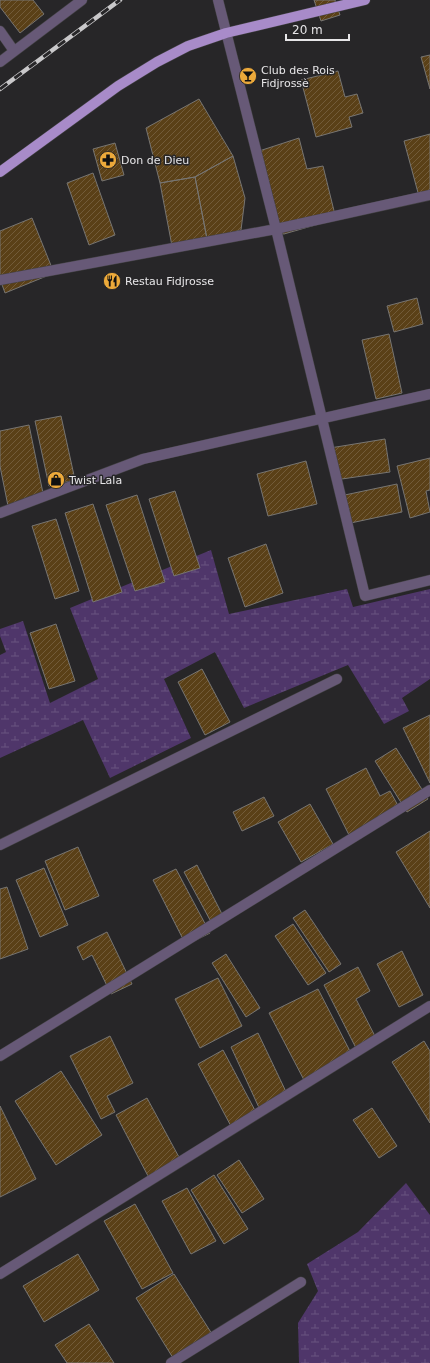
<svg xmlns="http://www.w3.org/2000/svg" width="430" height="1363" viewBox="0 0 430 1363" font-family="'DejaVu Sans',sans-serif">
<defs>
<pattern id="wetland-marsh" width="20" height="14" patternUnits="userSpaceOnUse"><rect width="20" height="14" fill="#4f366a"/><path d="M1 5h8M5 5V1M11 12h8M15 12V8" fill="none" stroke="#68537f"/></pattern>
<pattern id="building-hatch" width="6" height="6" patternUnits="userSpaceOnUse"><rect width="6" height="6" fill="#5a4017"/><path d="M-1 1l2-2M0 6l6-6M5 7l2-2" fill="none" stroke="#725b39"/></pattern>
</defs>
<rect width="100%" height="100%" fill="#272628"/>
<path fill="url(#wetland-marsh)" d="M211 550 229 614 347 589 353 607 430 589V679L402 698 409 711 384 724 348 665 244 708 215 652 164 679 191 738 110 778 83 720 0 758V655L6 652 0 636V629L23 621 50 703 98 679 70 608Z
M406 1183 430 1215V1363H299L298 1323 318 1291 307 1264 358 1232Z"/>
<path fill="url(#building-hatch)" stroke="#777572" d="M0 0H33L44 14 20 33 0 7Z
M314 0H335L340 15 321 21Z
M430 55V89L421 57Z
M338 71 345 97 357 94 363 113 349 117 352 127 316 137 301 80Z
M199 99 233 156 195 177 160 183 146 128Z
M430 134V198L420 200 404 141Z
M299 138 307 169 323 166 336 219 284 234 273 232 253 153Z
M115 143 124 175 102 181 93 149Z
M233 156 245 198 241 230 207 239 195 177Z
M93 173 115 235 89 245 67 183Z
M195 177 207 239 172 246 160 183Z
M32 218 54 273 5 293 0 279V231Z
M417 298 423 324 394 332 387 306Z
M389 334 402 393 376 399 362 340Z
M61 416 75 480 49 486 35 421Z
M29 425 44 498 8 506 0 466V431Z
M385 439 390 472 335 480 330 448Z
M430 458V490L426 491 430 512 410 518 397 466Z
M306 461 317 504 268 516 257 474Z
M397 484 402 512 346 524 340 496Z
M175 491 200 568 174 576 149 499Z
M137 495 165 582 135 591 106 505Z
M93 504 122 592 93 602 65 513Z
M56 519 79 591 55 599 32 526Z
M266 544 283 593 245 607 228 558Z
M56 624 75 681 49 689 30 633Z
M202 669 230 722 205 735 178 682Z
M430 715V783L403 728Z
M396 748 428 799 407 812 375 761Z
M366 768 380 796 390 791 401 811 350 837 326 789Z
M264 797 274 816 242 831 233 812Z
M310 804 333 844 301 862 278 822Z
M430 831V908L396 852Z
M78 847 99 896 65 910 45 861Z
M197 865 222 914 210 920 184 872Z
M44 868 68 925 40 937 16 880Z
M176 869 210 933 186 945 153 880Z
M7 887 28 949 0 959V889Z
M305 910 341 964 329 972 293 918Z
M293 924 326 973 308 985 275 936Z
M107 932 132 984 111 994 92 955 83 960 77 947Z
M402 951 423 995 399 1007 377 964Z
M226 954 260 1008 246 1017 212 963Z
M358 967 370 991 356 999 378 1042 358 1052 324 985Z
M218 978 242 1026 200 1048 175 999Z
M318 989 352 1055 304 1080 269 1013Z
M258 1033 289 1098 261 1112 231 1047Z
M110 1036 133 1083 107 1096 115 1112 101 1119 70 1056Z
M424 1041 430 1051V1123L392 1062Z
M223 1050 258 1116 233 1130 198 1064Z
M61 1071 102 1135 56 1165 15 1101Z
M147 1098 180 1159 148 1176 116 1115Z
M0 1106 36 1179 0 1197Z
M372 1108 397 1146 379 1158 353 1120Z
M239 1160 264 1199 242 1213 217 1175Z
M214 1175 248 1229 224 1244 191 1190Z
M187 1188 216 1241 191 1254 162 1201Z
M135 1204 173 1273 142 1289 104 1221Z
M78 1254 99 1290 44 1322 23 1286Z
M174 1274 212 1334 173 1358 136 1298Z
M89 1324 114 1363H67L55 1345Z"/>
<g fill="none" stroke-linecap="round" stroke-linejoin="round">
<defs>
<path id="minor" d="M218 0 276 229 365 596 430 580
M0 31 14 51
M0 62 82 0
M0 280 276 229 430 195
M0 513 143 459 430 394
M0 845 337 679
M0 1056 430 790
M0 1274 430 1006
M171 1363 301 1282"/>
<path id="major" d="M0 172 118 86 157 62 188 46 226 33 365 0"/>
</defs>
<use href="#minor" stroke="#424143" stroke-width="11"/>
<use href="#major" stroke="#424143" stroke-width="11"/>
<use href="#minor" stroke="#675977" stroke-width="10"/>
<use href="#major" stroke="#a88bc9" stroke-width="10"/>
<defs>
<path id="rail" d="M0 89 120 0"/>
</defs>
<use href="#rail" stroke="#c9c8ca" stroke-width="4.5"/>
<use href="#rail" stroke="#272628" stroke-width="3" stroke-dasharray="9" stroke-linecap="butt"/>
</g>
<defs>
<symbol id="bar-disc" viewBox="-11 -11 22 22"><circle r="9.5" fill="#eca93a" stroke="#272628"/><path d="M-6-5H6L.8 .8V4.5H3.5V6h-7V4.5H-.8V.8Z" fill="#111"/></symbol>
<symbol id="pharmacy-disc" viewBox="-11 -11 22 22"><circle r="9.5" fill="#eca93a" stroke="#272628"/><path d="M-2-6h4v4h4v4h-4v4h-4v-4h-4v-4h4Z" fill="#111"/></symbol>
<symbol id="restaurant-disc" viewBox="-11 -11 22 22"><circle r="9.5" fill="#eca93a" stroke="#272628"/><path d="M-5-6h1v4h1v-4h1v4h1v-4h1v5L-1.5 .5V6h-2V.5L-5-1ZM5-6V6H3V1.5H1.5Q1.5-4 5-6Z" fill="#111"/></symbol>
<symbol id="shop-disc" viewBox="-11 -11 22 22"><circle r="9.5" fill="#eca93a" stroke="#272628"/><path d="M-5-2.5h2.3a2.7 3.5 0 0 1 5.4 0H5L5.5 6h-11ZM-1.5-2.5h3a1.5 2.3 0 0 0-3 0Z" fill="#111"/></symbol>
</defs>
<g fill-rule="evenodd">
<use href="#bar-disc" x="238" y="66" width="20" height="20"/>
<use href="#pharmacy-disc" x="98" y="150" width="20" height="20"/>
<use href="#restaurant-disc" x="102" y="271" width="20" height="20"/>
<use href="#shop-disc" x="46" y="470" width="20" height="20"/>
</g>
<g text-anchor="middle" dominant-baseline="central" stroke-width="3" stroke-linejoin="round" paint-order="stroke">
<g font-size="11" fill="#e6e5e7" stroke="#272628" text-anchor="start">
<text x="261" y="70">Club des Rois<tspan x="261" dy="13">Fidjrossè</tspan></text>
<text x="121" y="160">Don de Dieu</text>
<text x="125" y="281">Restau Fidjrosse</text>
<text x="69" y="480">Twist Lala</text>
</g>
</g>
<path d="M286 34v6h63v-6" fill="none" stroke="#e6e5e7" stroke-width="2"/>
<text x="292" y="34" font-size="12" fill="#e6e5e7" stroke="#272628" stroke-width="3" paint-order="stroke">20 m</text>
</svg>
